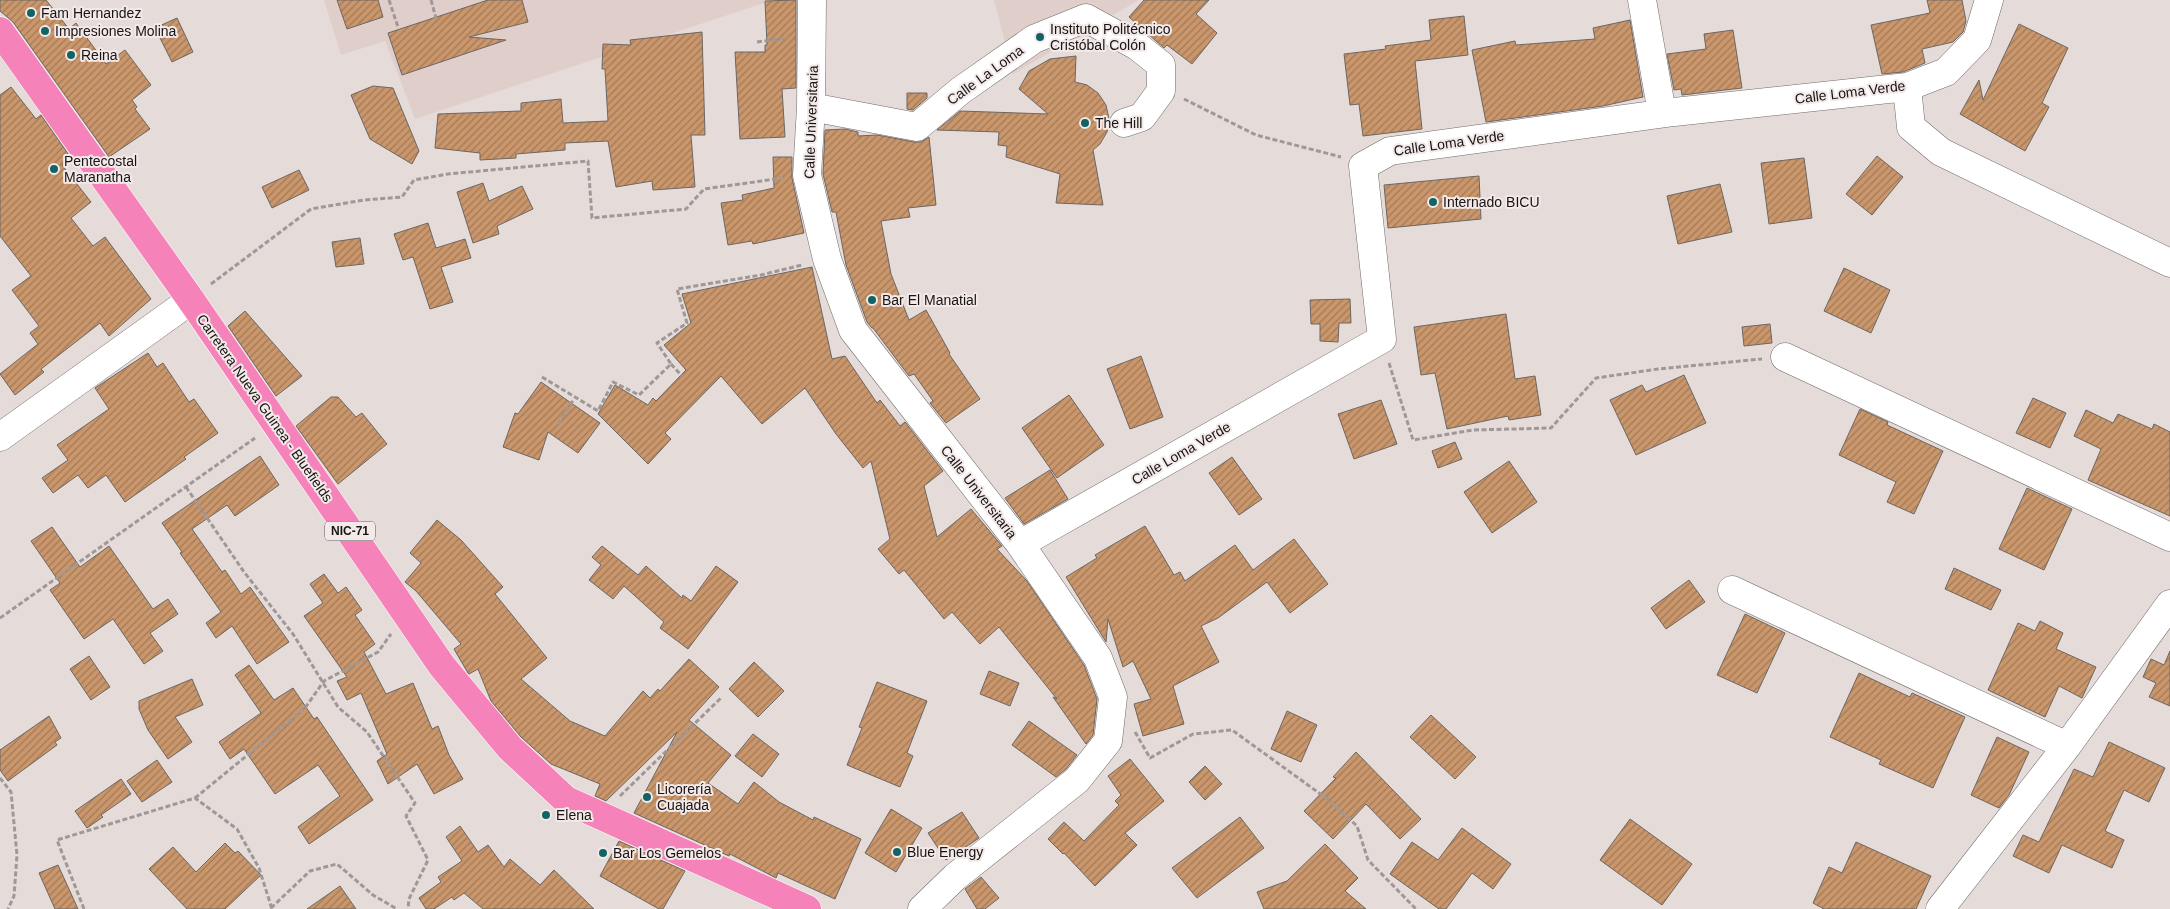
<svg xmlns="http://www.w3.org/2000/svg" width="2170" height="909" viewBox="0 0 2170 909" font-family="Arial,sans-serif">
<defs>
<pattern id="building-hatch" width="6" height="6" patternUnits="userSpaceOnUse" patternTransform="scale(1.25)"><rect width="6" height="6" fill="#ca966b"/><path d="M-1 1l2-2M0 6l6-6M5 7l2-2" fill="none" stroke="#a37957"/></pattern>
</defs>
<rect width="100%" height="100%" fill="#e5dcda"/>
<path fill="#e0cecb" d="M324 0H773L415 119 385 41 341 55Z
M994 0H1139L1013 74Z"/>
<path fill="url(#building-hatch)" stroke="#6c6662" d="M0 0H46L69 29 76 23 106 64 125 50 151 85 132 100 137 107 135 109 150 129 109 157 13 22 0 11Z
M337 0H378L383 17 347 29Z
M488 0H522L528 22 469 37 506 40 402 75 388 33Z
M796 0V88L782 89 785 137 740 139 735 52H765V45H767L765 1Z
M1144 0H1209L1196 14 1217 33 1192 64 1167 45 1164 48 1129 17Z
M1927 0H1962L1966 21 1963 32 1953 42 1922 49 1925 63 1903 72 1882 74 1871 25 1930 13Z
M1464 16 1468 55 1415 61 1422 129 1363 136 1359 104 1350 105 1344 54 1386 49 1385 46 1431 40 1429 20Z
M177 18 193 52 172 62 155 28Z
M1630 20 1643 97 1603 106 1486 122 1472 50 1515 41 1516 45 1595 39 1593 28Z
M2019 24 2068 48 2042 103 2049 107 2025 151 1960 114 1979 80 1983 100Z
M1733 30 1742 88 1682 95 1681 89 1674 90 1667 54 1706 49 1704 34Z
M702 32 705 135H691L695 187 653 190 652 181 616 187 608 141 565 143V150L516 154V158L480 160V153L435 148 438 114 521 111V103L561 99 563 123 608 121 605 69H602L603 44 631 45 630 40Z
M1076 56 1075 82 1087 85 1098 93 1106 105 1109 119 1107 132 1100 144 1093 150 1103 205 1056 203 1060 174 1006 157 1007 146 998 145 999 132 937 130 960 111 1048 114 1019 89 1029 71 1050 59Z
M373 86 393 88 419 151 412 164 370 139 351 95Z
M11 87 36 119 41 115 71 158 62 165 91 202 71 218 93 246 105 237 151 299 109 336 100 323 41 369 44 372 15 395 0 374 38 344 30 333 39 326 12 290 31 276 0 236V95Z
M907 93H927V98L913 110 907 109Z
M845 129 858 132V136L877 135 914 142H921L929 137 936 205 908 208 910 217 881 221 891 274 909 320 926 310 950 353 949 354 980 399 946 423 930 403 933 401 914 374 909 376 873 328H872L867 322 846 265 836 212H832L823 174 825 130Z
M1877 156 1903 177 1872 215 1846 194Z
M773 157H792V178L804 233 753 244 752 241 728 245 721 203 743 200 742 195 774 188Z
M1804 158 1812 218 1769 224 1761 163Z
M299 170 309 190 272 208 262 187Z
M1479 176 1481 219 1388 228 1384 185Z
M483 183 489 201 522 186 533 209 497 226 499 234 473 243 457 192Z
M1720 184 1732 232 1678 244 1667 196Z
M428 223 436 248 465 239 471 258 441 267 453 302 430 309 413 257 403 260 394 234Z
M360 238 364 264 336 267 332 242Z
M812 267 832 359 845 356 877 403 880 400 900 426 905 422 943 471 924 486 937 537 971 509 1002 546 997 549 1027 581 1084 665 1097 699 1093 735 1086 744 1053 697 1057 699 999 627 980 644 952 612 944 619 904 570 899 574 878 549 890 539 871 461 863 468 836 434 805 388 762 424 721 376 665 433 671 439 648 464 598 414 615 385 648 405 653 398 656 401 686 370 664 345 691 323 682 294Z
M1844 268 1890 290 1871 333 1824 311Z
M1350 299 1351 323H1339L1338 342 1320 341V324H1311L1310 300Z
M245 311 302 376 276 396 228 326Z
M1506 314 1515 379 1535 376 1541 415 1509 420 1508 416 1447 429 1435 373 1421 375 1414 327Z
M1770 324 1772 343 1744 346 1742 327Z
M148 353 157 367 163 363 189 402 194 399 218 433 184 457 186 459 125 502 106 475 88 488 78 475 53 493 42 478 68 460 57 445 109 409 95 388Z
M1141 356 1163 417 1130 429 1107 369Z
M1684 375 1706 423 1636 455 1610 400 1642 385 1646 392Z
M541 382 600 423 578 453 548 432 539 460 503 447 515 413 518 414Z
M1069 395 1104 445 1057 478 1022 428Z
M331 397H338L356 417 362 413 387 444 338 484 296 426Z
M2033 398 2066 413 2050 448 2016 433Z
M1381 400 1397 444 1354 459 1338 414Z
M1860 409 1888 422 1887 425 1943 451 1914 514 1887 502 1896 482 1839 455Z
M2086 410 2113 423 2118 414 2152 429 2154 424 2170 432V516L2088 480 2101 449 2074 436Z
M1455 442 1462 459 1438 468 1432 451Z
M260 456 279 485 235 516 227 505 192 529 222 572 225 570 241 594 250 587 289 642 257 664 232 626 216 638 206 623 221 612 180 553 182 552 162 523Z
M1232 457 1262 499 1239 515 1209 473Z
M1509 461 1537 502 1492 533 1464 492Z
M1050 470 1068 499 1024 524 1005 498Z
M2027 488 2072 509 2044 570 1999 549Z
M437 520 461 540 503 587 495 594 547 658 521 679 570 721 605 736 643 691 650 698 658 689 660 691 689 659 719 687 689 720 731 755 708 783 738 804 754 782 779 802 813 820 814 817 861 839 835 899 778 873 776 878 730 854 729 856 634 813 677 732 606 801 595 796 600 784 551 764 521 737 491 701 478 669 469 674 468 673 454 649 461 644 416 591 405 582 421 563 410 553Z
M1145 526 1174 575 1180 572 1185 581 1235 545 1253 570 1294 539 1328 584 1290 613 1267 582 1218 618 1201 626 1219 662 1173 686 1184 724 1143 736 1134 704 1151 699 1133 661 1123 667 1108 619 1106 642 1066 577 1097 558 1095 555Z
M52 527 80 567 109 546 153 609 168 599 178 614 150 633 163 651 144 664 113 619 84 639 50 590 60 583 31 541Z
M602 546 638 575 646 566 682 598 683 595 691 601 716 566 738 582 688 649 660 628 664 622 624 586 613 599 589 580 601 565 592 557Z
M1954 568 2001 590 1991 610 1945 589Z
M324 574 338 593 346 587 362 610 355 615 375 644 364 652 386 694 413 683 432 729 438 726 449 755 463 779 434 794 417 764 388 784 377 761 387 754 361 693 347 700 337 681 347 677 304 616 323 603 310 584Z
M1689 580 1705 602 1666 629 1651 608Z
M1745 614 1785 633 1757 693 1717 675Z
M2040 621 2063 633 2056 649 2096 667 2082 698 2059 686 2045 717 1988 690 2018 623 2035 631Z
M2170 651V706L2149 697 2156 683 2143 677 2151 659 2164 665Z
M89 656 110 687 91 700 70 669Z
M754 662 784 691 758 717 729 689Z
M249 665 274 700 293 688 314 719 317 717 373 800 309 844 298 827 340 796 318 765 275 794 244 749 230 759 219 742 261 713 235 675Z
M989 671 1019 683 1010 706 980 694Z
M1859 673 1910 697 1912 693 1965 717 1933 788 1879 764 1881 760 1830 737Z
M192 679 203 705 175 717 192 742 168 759 148 730 139 709V701Z
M877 682 927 701 907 753 913 756 900 787 847 765 862 728 859 727Z
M1287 711 1317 725 1301 762 1271 749Z
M1431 715 1476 757 1455 779 1410 737Z
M49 716 61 738 55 742 57 745 8 781 0 770V750Z
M1029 721 1077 755 1066 769 1056 777 1012 745Z
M753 734 779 754 762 777 735 756Z
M1997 737 2029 752 2009 795 1999 808 1971 795Z
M2109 742 2165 768 2149 802 2124 790 2105 831 2124 840 2112 868 2062 845 2049 873 2013 856 2023 835 2039 842 2074 769 2093 777Z
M1356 752 1421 819 1400 839 1366 804 1333 839 1304 811 1336 778 1333 777Z
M1130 759 1164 801 1125 833 1137 845 1095 886 1064 853 1063 854 1048 839 1064 822 1084 841 1119 805 1115 801 1121 795 1108 776Z
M157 760 172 782 142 802 127 781Z
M1205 766 1222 784 1205 800 1189 782Z
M121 779 131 794 101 815 103 817 87 828 75 811Z
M891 809 922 828 896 872 865 853Z
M962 812 979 838 946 860 928 833Z
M1240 817 1264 848 1197 898 1172 868Z
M1630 819 1692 864 1662 905 1600 860Z
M460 826 478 852 488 845 504 867 510 859 540 885 554 870 594 909H483L464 893 454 900 452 897 434 909H426L419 898 441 882 438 877 462 861 446 837Z
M1462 828 1511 864 1493 889 1472 873 1446 909H1439L1390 874 1412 842 1438 860Z
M619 841 685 871 663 909H659L600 876Z
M1856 842 1931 876 1916 909H1824L1813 903 1829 867 1842 873Z
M225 843 235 853 238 851 261 875 225 909H187L149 869 173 847 196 872Z
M1325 844 1358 878 1345 891 1366 909H1264L1257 892 1287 881Z
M58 865 78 909H55L39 873Z
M981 877 999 898 985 909H977L965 889Z
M340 886 356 909H307Z"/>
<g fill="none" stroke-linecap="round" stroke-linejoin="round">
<defs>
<path id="minor" d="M812 0 811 107 807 175 827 259 853 330 1020 544 1098 658 1113 697 1108 741 1077 780 955 877 922 909
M1642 0 1662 113
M1907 87 1911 127 1941 152 2170 263
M811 107 917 127 960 91 1034 39 1086 18 1137 46 1161 65V91L1142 117 1124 123
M1785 357 2170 537
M0 437 191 300
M1020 544 1382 339 1363 166 1390 151 1674 112 1907 87 1946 72 1977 40 1989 0
M1732 590 2067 746
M1940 909 2067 746 2170 604"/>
<path id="highway" d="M0 31 191 300 442 666 510 748 566 800 807 909"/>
</defs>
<use href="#minor" stroke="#726a69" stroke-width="29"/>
<use href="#highway" stroke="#fff" stroke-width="29"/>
<path stroke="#9f9897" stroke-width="3" stroke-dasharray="5 2.5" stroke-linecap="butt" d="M389 0 398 27
M431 0 436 18
M757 42 788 38
M1184 99 1256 135 1341 157
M211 284 311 209 364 200 402 197 414 180 448 174 588 161 592 218 686 209 704 189 783 178
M1389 363 1413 440 1473 430 1551 428 1596 378 1658 369 1762 359
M671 364 682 376
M542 377 598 411 613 382 639 395 671 364 657 343 687 323 677 289 761 275 802 265
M558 424 574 399
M186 487 244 572 293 634 338 707 367 732 415 803 406 816 428 860 409 899 408 909
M0 618 255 438
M1135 732 1150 758 1193 734 1232 730 1330 801 1357 826 1368 860 1416 909
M0 778 11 792 17 855 14 896 8 909
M620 796 722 697
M195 798 305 708 324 681 378 652 391 634
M271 908 310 871 337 864 373 895 397 909
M84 909 57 840 195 798 237 829 259 868 272 909"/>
<use href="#minor" stroke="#fff" stroke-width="28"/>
<use href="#highway" stroke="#f583b9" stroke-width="28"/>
</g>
<g fill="#126364" stroke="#f2e9e8" stroke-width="2">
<circle cx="31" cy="13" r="5"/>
<circle cx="45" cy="31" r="5"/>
<circle cx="1040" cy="37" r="5"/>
<circle cx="71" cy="55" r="5"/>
<circle cx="1085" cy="123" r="5"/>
<circle cx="54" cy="169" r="5"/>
<circle cx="1433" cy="202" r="5"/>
<circle cx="872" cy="300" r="5"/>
<circle cx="647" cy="797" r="5"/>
<circle cx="546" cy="815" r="5"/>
<circle cx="897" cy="852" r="5"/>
<circle cx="603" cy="853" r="5"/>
</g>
<g text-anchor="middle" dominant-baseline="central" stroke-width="4" stroke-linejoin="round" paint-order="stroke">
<rect fill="#f2e9e8" stroke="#595453" stroke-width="1" x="325" y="521.5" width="50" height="19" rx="4"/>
<g font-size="12" font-weight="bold" fill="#171413">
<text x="350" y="531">NIC-71</text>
</g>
<g font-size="14" fill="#171413" stroke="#f2e9e8" text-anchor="start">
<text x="41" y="13">Fam Hernandez</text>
<text x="1050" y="29">Instituto Politécnico<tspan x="1050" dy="16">Cristóbal Colón</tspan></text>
<text x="55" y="31">Impresiones Molina</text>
<text x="81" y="55">Reina</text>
<text x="1095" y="123">The Hill</text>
<text x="64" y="161">Pentecostal<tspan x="64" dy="16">Maranatha</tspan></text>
<text x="1443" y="202">Internado BICU</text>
<text x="882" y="300">Bar El Manatial</text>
<text x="657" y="789">Licorería<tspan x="657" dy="16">Cuajada</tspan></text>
<text x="556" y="815">Elena</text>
<text x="907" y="852">Blue Energy</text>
<text x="613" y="853">Bar Los Gemelos</text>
</g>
<g font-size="14" fill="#171413" stroke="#f2e9e8">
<text transform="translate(985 75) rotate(-36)">Calle La Loma</text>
<text transform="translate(1850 92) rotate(-7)">Calle Loma Verde</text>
<text transform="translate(811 122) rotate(-88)">Calle Universitaria</text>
<text transform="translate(1449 143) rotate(-8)">Calle Loma Verde</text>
<text transform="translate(265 408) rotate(55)">Carretera Nueva Guinea - Bluefields</text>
<text transform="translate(1181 453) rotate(-30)">Calle Loma Verde</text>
<text transform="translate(979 492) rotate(52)">Calle Universitaria</text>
</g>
</g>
</svg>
